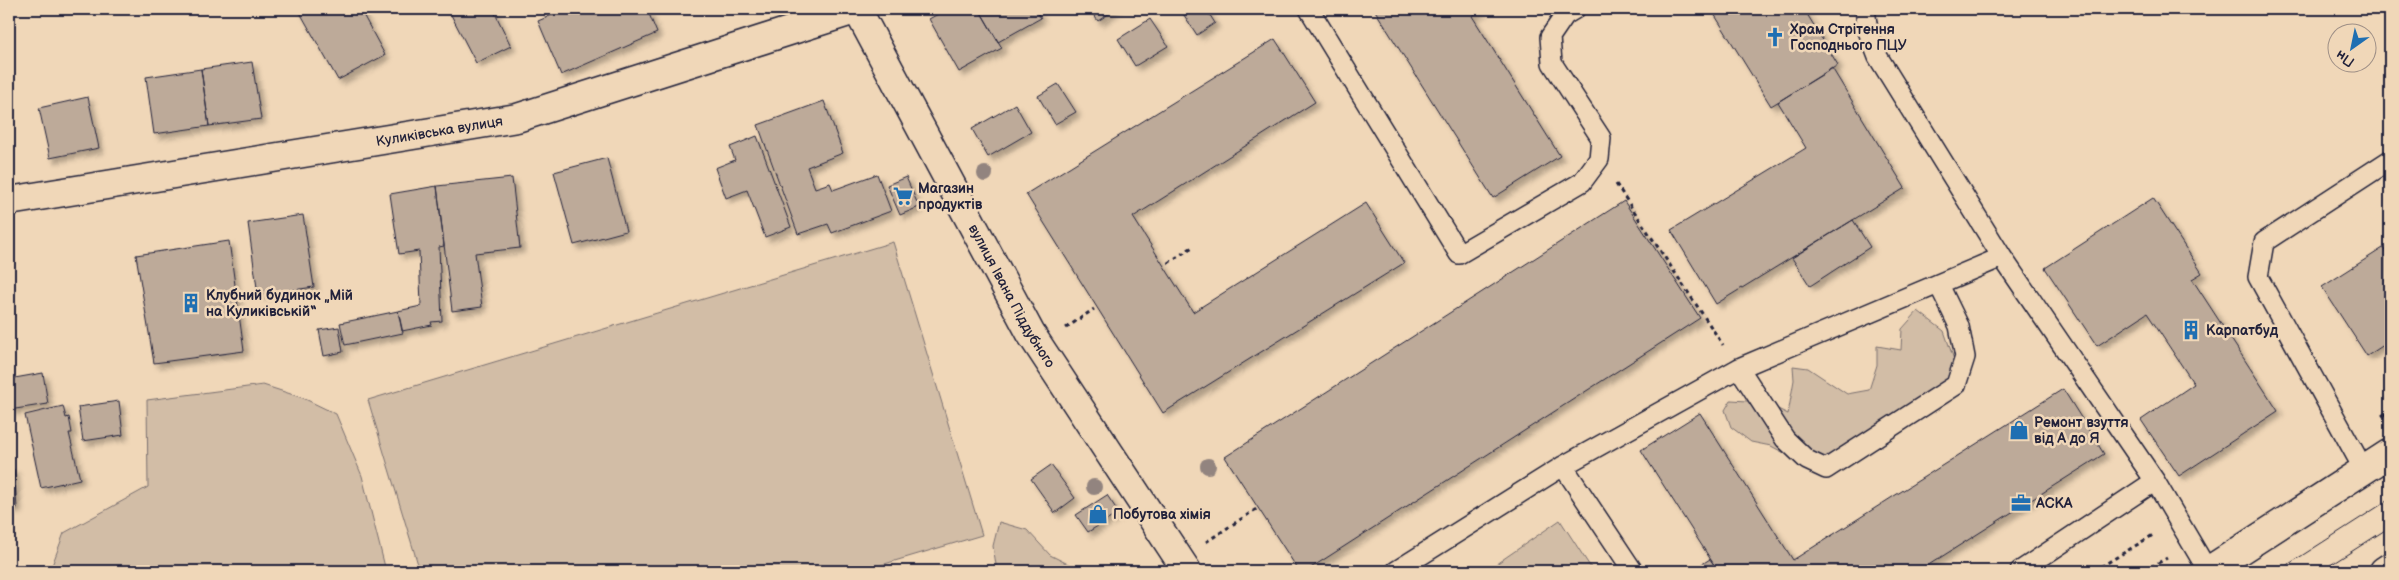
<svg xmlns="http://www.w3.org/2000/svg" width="2399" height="580" viewBox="0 0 2399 580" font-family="'Balsamiq Sans',sans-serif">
<defs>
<filter id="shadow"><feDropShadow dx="4.5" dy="4.5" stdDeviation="2.5" flood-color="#0004"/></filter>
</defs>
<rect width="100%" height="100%" fill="#f0d7b8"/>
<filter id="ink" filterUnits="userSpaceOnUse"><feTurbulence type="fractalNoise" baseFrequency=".02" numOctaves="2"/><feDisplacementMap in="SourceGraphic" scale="10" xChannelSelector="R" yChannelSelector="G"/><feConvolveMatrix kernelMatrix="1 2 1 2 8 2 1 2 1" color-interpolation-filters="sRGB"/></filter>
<g filter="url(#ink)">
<path fill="#d2bda6" stroke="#7a7070" d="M893 242 982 535 861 571H420L368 400Z
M1918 311 1944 331 1957 368 1943 396 1834 463 1809 466 1771 446 1751 442 1731 427 1725 410 1731 400 1764 402 1788 414 1794 380 1793 366 1808 368 1847 394 1869 390 1877 365V346L1901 350 1902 329Z
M263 385 303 398 336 414 362 476 386 571H50L64 533 148 487 147 400Z
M1560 520 1593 571H1486Z
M999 522 1027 530 1050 555 1082 571H997L993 546Z"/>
<path fill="#bdaa99" stroke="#22223b" filter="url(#shadow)" d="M298 9H360L385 55 338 80Z
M448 9H493L511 46 476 63Z
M566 9H647L657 33 561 75 538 21Z
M947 9H979L1002 48 959 72 929 19Z
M979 9H1035L1041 18 998 42Z
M1089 9H1116L1098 21Z
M1180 9H1206L1215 23 1197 35Z
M1374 9H1484L1472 16 1560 156 1493 198Z
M1711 9H1804L1838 65 1771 106Z
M1150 19 1168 46 1135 66 1118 39Z
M1275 39 1315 102 1133 217 1193 312 1366 203 1404 263 1163 413 1026 194Z
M252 62 261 119 209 126 201 69Z
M1832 68 1905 188 1716 304 1671 230 1806 148 1778 102Z
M201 69 209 126 154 134 146 77Z
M1058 84 1076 112 1055 124 1038 96Z
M88 97 99 148 50 158 39 108Z
M824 101 843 153 807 167 815 188 830 183 833 190 877 174 891 211 832 233 828 224 798 234 758 125Z
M1015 104 1031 132 988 157 972 129Z
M757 136 791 227 765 237 747 190 726 198 715 168 735 160 730 147Z
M607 158 626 231 574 245 554 172Z
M906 177 919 207 900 215 887 185Z
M512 178 520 248 475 253 482 307 452 311 437 186Z
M437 186 444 246 439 247 442 321 431 322 432 325 402 331 398 311 421 306 419 251 399 254 390 194Z
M2153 198 2202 273 2192 279 2278 411 2179 476 2141 420 2194 384 2147 313 2097 346 2045 268Z
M1624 201 1700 318 1306 571H1299L1225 457Z
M303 215 314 287 258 295 248 223Z
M1853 220 1870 247 1810 286 1792 258Z
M229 241 244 351 154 363 136 255Z
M2383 248 2390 258V341L2367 356 2322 287Z
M398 311 403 333 345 345 340 323Z
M339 327 343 352 324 356 319 330Z
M43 373 48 404 9 410V379Z
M2063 389 2104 454 1919 571H1718L1641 450 1700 413 1793 560Z
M119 401 123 435 83 441 78 407Z
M63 406 66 418 69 417 72 433H69L80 479 41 488 25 415Z
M1051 465 1075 498 1055 513 1031 479Z
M9 469H14L17 508 9 509Z
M1107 495 1119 513 1088 532 1076 515Z
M1710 559 1718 571H1691Z"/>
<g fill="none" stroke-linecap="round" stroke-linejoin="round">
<defs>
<path id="service" d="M1309 9 1459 254 1582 182 1599 159 1601 138 1552 63 1550 37 1565 15 1575 9
M1865 9 1868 31 1878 57 2002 257
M1739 368 1785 439 1807 460 1826 469 1956 385 1965 357 1959 326 1939 285
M1563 466 1633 571
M2364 470 2258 277 2264 242 2390 160
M1396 571 1563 466 1739 368 2002 257 2155 481 2208 571
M2020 571 2155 481"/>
<g id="minor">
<path id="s1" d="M857 9 1031 334 1187 571"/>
<path id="s2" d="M9 201 517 118 858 9"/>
</g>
<path id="secondary" d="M2208 571 2390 453
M2384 571 2390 567"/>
</defs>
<use href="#service" stroke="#22223b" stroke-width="22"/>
<use href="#minor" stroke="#22223b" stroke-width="31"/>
<use href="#secondary" stroke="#22223b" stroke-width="31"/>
<path stroke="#22223b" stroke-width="3" stroke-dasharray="4 4" stroke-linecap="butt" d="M1616 184 1723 345
M1168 263 1194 246
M1066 328 1094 309
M2382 416 2390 410
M1206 542 1258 508
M2094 571 2153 535
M2144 571 2167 558"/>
<use href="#service" stroke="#f0d7b8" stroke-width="19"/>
<use href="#minor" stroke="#f0d7b8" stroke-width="28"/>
<use href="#secondary" stroke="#f0d7b8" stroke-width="28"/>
<path stroke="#22223b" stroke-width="1" d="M2278 571 2390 499
M2321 571 2390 527"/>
</g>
<g fill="#92847f">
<circle cx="985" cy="174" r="8"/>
<circle cx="1208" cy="466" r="8"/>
<circle cx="1094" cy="487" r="8"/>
</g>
</g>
<defs>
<symbol id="church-bare" viewBox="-9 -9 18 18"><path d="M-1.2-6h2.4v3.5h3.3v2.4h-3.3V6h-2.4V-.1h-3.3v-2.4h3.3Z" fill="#1f6fb2" stroke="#f0d7b8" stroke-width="2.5" paint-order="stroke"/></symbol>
<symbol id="supermarket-bare" viewBox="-9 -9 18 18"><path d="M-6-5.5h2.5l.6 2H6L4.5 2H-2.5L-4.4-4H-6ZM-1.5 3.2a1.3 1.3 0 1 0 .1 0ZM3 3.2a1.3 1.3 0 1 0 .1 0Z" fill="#1f6fb2" stroke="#f0d7b8" stroke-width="2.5" paint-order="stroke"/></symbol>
<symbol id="building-bare" viewBox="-9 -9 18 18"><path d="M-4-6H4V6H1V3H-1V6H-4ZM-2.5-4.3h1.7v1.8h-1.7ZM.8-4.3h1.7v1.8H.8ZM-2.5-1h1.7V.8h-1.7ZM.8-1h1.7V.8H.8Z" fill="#1f6fb2" stroke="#f0d7b8" stroke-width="2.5" paint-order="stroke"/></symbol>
<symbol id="shop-bare" viewBox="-9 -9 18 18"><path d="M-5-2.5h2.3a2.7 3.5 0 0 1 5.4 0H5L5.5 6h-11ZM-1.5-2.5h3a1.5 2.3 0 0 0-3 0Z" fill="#1f6fb2" stroke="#f0d7b8" stroke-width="2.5" paint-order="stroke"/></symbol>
<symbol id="office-bare" viewBox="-9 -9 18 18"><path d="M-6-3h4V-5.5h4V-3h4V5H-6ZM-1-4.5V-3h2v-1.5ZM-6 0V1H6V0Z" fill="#1f6fb2" stroke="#f0d7b8" stroke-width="2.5" paint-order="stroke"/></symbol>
</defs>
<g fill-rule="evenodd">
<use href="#church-bare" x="1761" y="23" width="28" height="28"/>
<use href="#supermarket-bare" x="889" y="182" width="28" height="28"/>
<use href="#building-bare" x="177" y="289" width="28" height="28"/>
<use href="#building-bare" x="2177" y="316" width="28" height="28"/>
<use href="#shop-bare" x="2005" y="416" width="28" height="28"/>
<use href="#office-bare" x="2007" y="489" width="28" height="28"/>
<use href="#shop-bare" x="1084" y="500" width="28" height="28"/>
</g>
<g text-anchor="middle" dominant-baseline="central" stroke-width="5" stroke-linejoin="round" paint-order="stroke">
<g font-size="14" font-weight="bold" fill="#22223b" stroke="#f0d7b8" text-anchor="start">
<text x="1790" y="29">Храм Стрітення<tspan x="1790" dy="16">Господнього ПЦУ</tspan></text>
<text x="918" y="188">Магазин<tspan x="918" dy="16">продуктів</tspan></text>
<text x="206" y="295">Клубний будинок „Мій<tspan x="206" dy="16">на Куликівській“</tspan></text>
<text x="2206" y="330">Карпатбуд</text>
<text x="2034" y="422">Ремонт взуття<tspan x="2034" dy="16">від А до Я</tspan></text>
<text x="2036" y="503">АСКА</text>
<text x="1113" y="514">Побутова хімія</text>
</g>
<g font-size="14" fill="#22223b" stroke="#f0d7b8">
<text stroke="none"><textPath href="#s2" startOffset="436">Куликівська вулиця</textPath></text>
<text stroke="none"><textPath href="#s1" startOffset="326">вулиця Івана Піддубного</textPath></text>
</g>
</g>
<rect width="2399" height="580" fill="none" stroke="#f0d7b8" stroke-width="30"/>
<rect x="15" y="15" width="2369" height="550" fill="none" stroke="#22223b" stroke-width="2" filter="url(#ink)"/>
<g transform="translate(2352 48) rotate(213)"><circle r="24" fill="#f0d7b8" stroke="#9e8f86"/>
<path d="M0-4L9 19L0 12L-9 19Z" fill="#1f6fb2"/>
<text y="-8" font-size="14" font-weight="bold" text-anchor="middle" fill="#22223b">Пн</text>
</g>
</svg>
